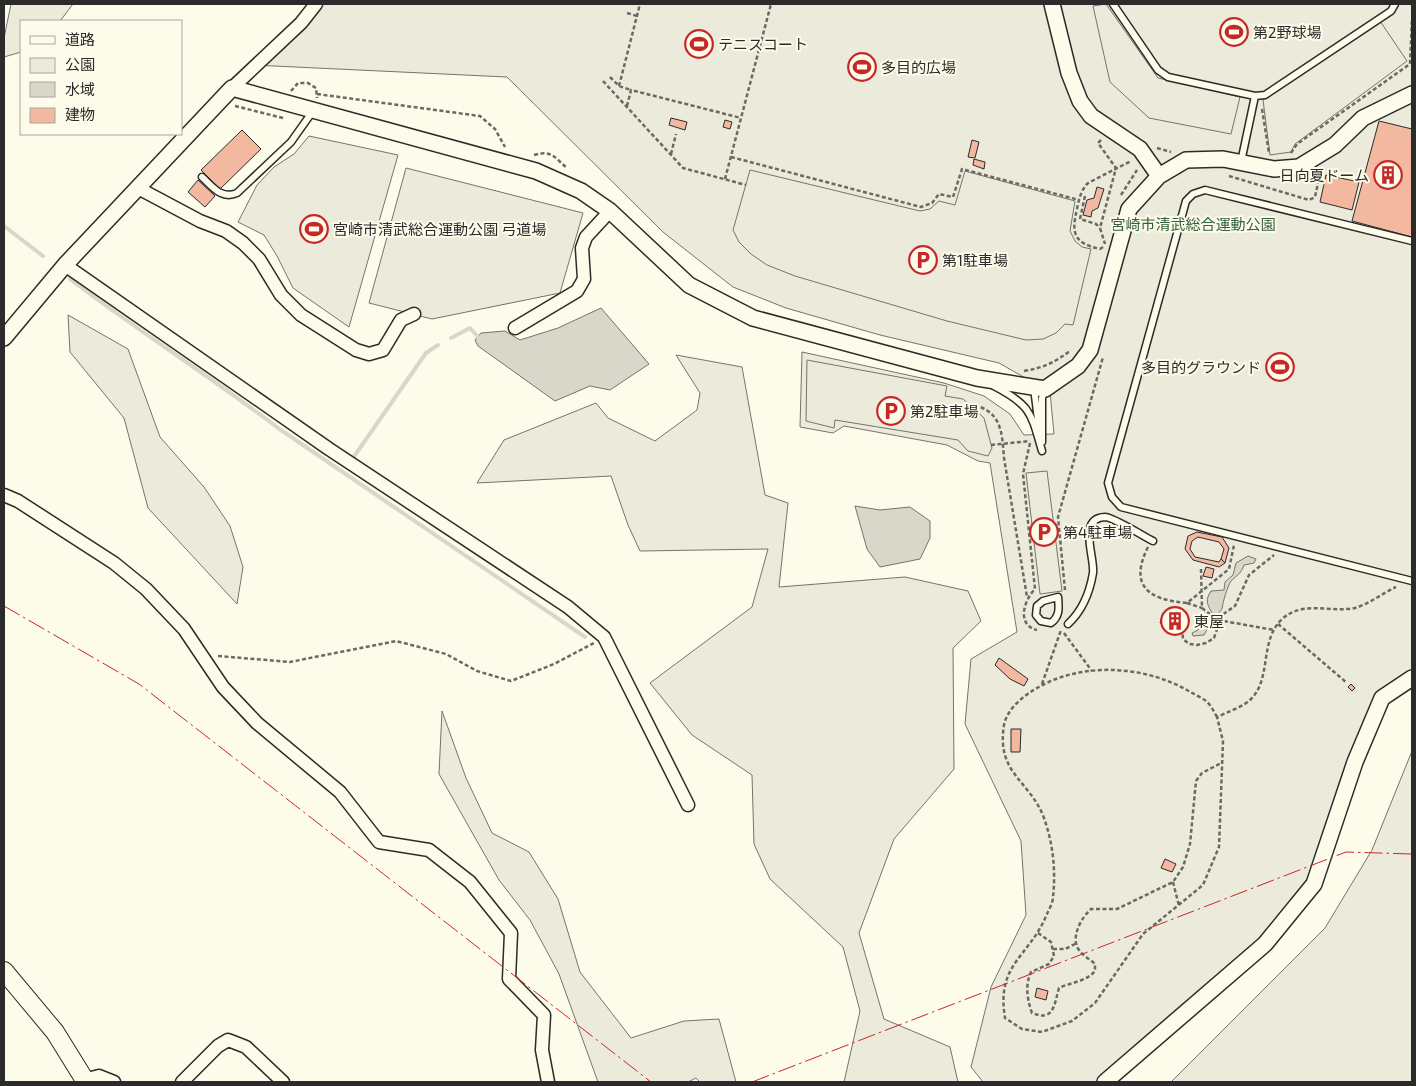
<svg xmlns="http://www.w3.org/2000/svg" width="1416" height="1086" viewBox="0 0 1416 1086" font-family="'Exo 2','Noto Sans JP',sans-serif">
<rect width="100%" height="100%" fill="#fdfbea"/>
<path fill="#ecebdb" stroke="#74746e" d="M11 4H73L60 21H21V52L4 57V38Z
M316 4H1412V678L1382 698 1314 884 1265 944 1105 1082H983L971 1067 991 987 1026 915 1021 841 965 724 971 659 1017 632 990 463 978 461 947 445 844 426 833 433 800 427 802 352 944 383 984 396 1010 414 1024 435 1054 434 1050 392 999 363 880 335 786 308 733 287 663 232 507 77 253 65Z
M309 136 398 155 349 327 293 288 277 256 264 235 238 222 257 185 274 167 294 154Z
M68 315 128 349 160 437 204 487 230 526 243 567 237 604 148 508 124 418 70 352Z
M676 355 742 367 765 495 788 503 779 587 905 577 968 591 981 621 953 648 954 769 894 839 859 933 884 1019 950 1047 958 1082H844L860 1011 843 947 770 879 754 844 752 775 692 735 650 683 752 607 768 549 640 551 628 525 611 476 477 483 504 440 596 403 608 418 655 441 697 410 700 393Z
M442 711 466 778 492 833 529 852 558 899 580 972 631 1038 684 1021 719 1019 736 1082H700L696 1078 688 1082H598L559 974 530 920 499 880 439 774Z
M1412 751V1082H1171L1325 928 1372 850Z"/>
<path fill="#eceadb" stroke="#74746e" d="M1106 4 1158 78 1240 97 1231 134 1149 118 1110 82 1093 6Z
M1380 21 1407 61 1295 144 1291 152 1270 155 1263 100Z
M406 168 583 213 560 293 432 319 369 303Z
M750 170 920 211 930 209 939 201 955 205 965 171 1075 201 1070 231 1075 241 1082 247 1091 249 1073 325 1065 324 1056 333 1043 339 1026 340 947 321 795 276 767 265 751 254 739 242 733 230Z
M807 360 947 386 945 396 963 399 984 418 992 448 988 456 968 451 958 440 835 420 834 428 806 421Z
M1047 471 1062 591 1040 594 1026 473Z"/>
<path fill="#d8d7c9" stroke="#74746e" d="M601 308 649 364 610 390 590 386 555 401 478 346 475 340 481 333 505 331 520 340 558 328Z
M855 506 880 510 910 507 930 521V538L920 559 880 567 867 549Z
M1248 556 1256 559 1254 563 1244 565C1241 574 1237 575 1231 581 1227 587 1223 602 1222 609L1211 622 1204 635 1193 636 1192 633 1198 630 1212 613C1207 604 1205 600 1211 591L1224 590 1225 582 1233 575 1236 563Z"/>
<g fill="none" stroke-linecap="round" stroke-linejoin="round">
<path stroke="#d8d7c9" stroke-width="4" d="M4 226 43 256
M70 279C138 331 210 376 278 428L585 637
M451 338 470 328 479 338
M353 458 426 353 438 345"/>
</g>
<path fill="#f2b8a0" stroke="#2b2b2b" d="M671 118 687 122 685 130 669 125Z
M725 120 732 122 730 129 723 127Z
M1379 121 1412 129V237L1352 221Z
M242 130 261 149 220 189 201 170Z
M972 140 979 142 975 158 968 157Z
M974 159 985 162 984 169 973 165Z
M1326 175 1359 182 1352 210 1320 202Z
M198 180 215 196 205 207 188 192Z
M1097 187 1104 189 1098 208 1092 211 1091 217 1083 215 1087 200 1094 198Z
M1197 532 1222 537 1229 548 1225 563 1221 559 1224 549 1219 542 1198 537 1192 541 1190 549 1195 557 1219 562 1221 559 1225 563 1219 567 1193 560 1185 549 1188 536Z
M1206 567 1214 569 1212 578 1203 576Z
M1163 613 1189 619 1187 629 1160 623Z
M999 658 1028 679 1024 686 1010 679 995 665Z
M1351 684 1355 688 1352 691 1348 687Z
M1011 729H1021L1020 752H1011Z
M1165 859 1176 864 1172 872 1161 868Z
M1037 988 1048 991 1046 1000 1035 997Z"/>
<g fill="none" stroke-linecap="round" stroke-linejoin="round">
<defs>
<path id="service" d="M1113 4 1158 70 1168 77 1255 96 1265 95 1391 11 1395 4
M1241 162 1255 96
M202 177C212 186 221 200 237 193L291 142 313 111
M1412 241 1205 190 1193 194 1186 201 1108 483 1112 497 1121 507 1412 581
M994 386C1031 405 1031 413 1042 451
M1034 388 1039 428
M1042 442V398L1045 390
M1058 597C1059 608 1060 616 1051 623L1041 621 1036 615 1037 606 1043 601Z
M1068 624C1082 611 1090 591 1093 573 1095 557 1077 518 1105 517 1113 517 1143 536 1153 541"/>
<path id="minor" d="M232 88 301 23 316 4
M138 188 200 221 226 231 243 243 259 259 281 295 301 315 356 350 369 354 383 350 401 320 414 314
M65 265 329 449 568 607 604 637 688 805
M515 328 577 291 584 279 582 248 586 237 610 211
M4 495 18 501 114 563 146 589 184 629 223 687 257 723 340 792 379 842 429 850 470 882 511 933 509 979 544 1015 542 1050 548 1082
M84 1080 99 1076 114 1082
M182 1082 218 1046 228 1040 246 1047 283 1082"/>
<path id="tertiary" d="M1052 4 1069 73 1080 101 1091 116 1140 149 1159 176
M4 338 65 265 232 88 536 171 581 191 610 211 689 285 753 318 977 378 1045 389 1078 366 1090 350 1129 209 1159 176 1186 160 1223 159 1274 169 1299 167 1335 145 1363 118 1412 94
M1105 1082 1265 944 1314 884 1355 762 1382 698 1412 678"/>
<path id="secondary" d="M4 971 55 1032 86 1082"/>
</defs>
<use href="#service" stroke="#2b2b2b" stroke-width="9"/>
<use href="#minor" stroke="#2b2b2b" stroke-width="15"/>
<use href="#tertiary" stroke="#2b2b2b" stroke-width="18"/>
<use href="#secondary" stroke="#2b2b2b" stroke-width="20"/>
<path stroke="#6a6964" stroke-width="2.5" stroke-dasharray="4 2.5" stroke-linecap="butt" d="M627 13 637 16
M610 77 619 86 631 90
M603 81 683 168 746 185
M619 86 640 4
M291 91 298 83H308L316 88 317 98
M317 94 480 116 495 129 505 147
M235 106 283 118
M627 106 631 90 741 118
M1262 109 1269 153
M1101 140 1098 143 1116 168 1100 228 1105 244
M1157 148 1171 152
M1291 153 1297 144 1410 64 1412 19
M671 154 676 134
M534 155C552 150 554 157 567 168
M731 157 921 207 932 203 939 194 953 197 962 169 1079 200
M1229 176 1309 200 1315 197 1321 169
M725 179 771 4
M1121 195 1137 170
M1085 196 1080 219 1096 224 1100 228
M1103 247 1100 249C1074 243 1071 234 1077 209 1079 199 1081 190 1088 183L1131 161
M1024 371C1043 368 1056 362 1071 350
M968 404C1001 409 1002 430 1004 458L1027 597
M1030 443 1023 474 1035 589C1024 600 1016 625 1037 630
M991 445 1030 441
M1148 547C1128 587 1150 600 1187 603L1229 569 1234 545
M1201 569 1202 608 1218 620 1274 630
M1065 590 1058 517 1103 357
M1187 603 1202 608
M1278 624 1347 683
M1182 628 1183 639 1189 644 1197 645 1206 643 1214 638 1222 615 1235 606 1249 575 1274 555
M1064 633 1092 671
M218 656 290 662 396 641 446 654 477 671 511 681 554 664 594 643
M1042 684 1061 630
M1217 717C1214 712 1211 705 1206 701 1201 697 1193 694 1187 690 1140 664 1077 662 1032 691 1020 699 1007 710 1004 725 996 774 1030 780 1044 818 1053 843 1056 871 1053 897 1053 903 1049 909 1047 914 1029 958 996 963 1005 1018L1022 1029 1042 1032 1072 1021 1095 1003 1143 934 1203 885 1219 847 1223 741 1217 717C1227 712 1243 707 1251 699 1272 678 1259 641 1282 619 1303 600 1331 613 1355 608 1369 604 1383 593 1396 587
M1173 882 1179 906
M1038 933 1051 942 1054 956 1049 964 1031 972C1025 985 1027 999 1032 1013 1054 1022 1054 1005 1059 988 1071 982 1086 982 1095 971V964C1090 959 1083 956 1079 950 1070 938 1081 918 1091 909H1117L1173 882 1183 867 1190 844 1196 781 1202 773 1223 762
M1053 949H1065L1075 944"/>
<use href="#service" stroke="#fdfbea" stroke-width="6"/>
<use href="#minor" stroke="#fdfbea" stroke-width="12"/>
<use href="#tertiary" stroke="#fdfbea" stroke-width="15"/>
<use href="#secondary" stroke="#fdfbea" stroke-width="18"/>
<path stroke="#c62828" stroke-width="1" stroke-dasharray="18 4 2.5 4" stroke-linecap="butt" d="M4 606 139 684 651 1082
M752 1082 1346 852 1412 854"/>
</g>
<defs>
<symbol id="stadium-ring" viewBox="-11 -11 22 22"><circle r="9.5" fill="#fdfbea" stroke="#c62828" stroke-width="1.5"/><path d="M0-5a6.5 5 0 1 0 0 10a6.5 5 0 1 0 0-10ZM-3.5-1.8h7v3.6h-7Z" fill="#c62828"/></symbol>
<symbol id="building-ring" viewBox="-11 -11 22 22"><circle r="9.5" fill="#fdfbea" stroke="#c62828" stroke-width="1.5"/><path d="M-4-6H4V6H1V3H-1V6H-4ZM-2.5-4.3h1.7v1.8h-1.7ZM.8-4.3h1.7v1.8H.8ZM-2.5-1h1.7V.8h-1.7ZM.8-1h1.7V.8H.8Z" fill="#c62828"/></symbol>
<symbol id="parking-ring" viewBox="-11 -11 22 22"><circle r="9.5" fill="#fdfbea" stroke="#c62828" stroke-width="1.5"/><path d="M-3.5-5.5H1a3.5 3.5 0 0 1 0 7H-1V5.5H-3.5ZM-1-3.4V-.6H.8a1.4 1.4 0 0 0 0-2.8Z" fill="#c62828"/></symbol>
</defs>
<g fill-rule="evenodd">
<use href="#stadium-ring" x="1218" y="16" width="32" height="32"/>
<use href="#stadium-ring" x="683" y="28" width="32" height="32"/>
<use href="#stadium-ring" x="846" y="51" width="32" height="32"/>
<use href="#building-ring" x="1372" y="159" width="32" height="32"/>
<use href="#stadium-ring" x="298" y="213" width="32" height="32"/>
<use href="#parking-ring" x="907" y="244" width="32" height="32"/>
<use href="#stadium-ring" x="1264" y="351" width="32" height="32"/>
<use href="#parking-ring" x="875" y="395" width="32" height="32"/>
<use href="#parking-ring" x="1028" y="516" width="32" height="32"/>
<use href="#building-ring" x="1159" y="605" width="32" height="32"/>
</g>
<g text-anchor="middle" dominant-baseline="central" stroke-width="4" stroke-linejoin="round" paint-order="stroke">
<g font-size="15" fill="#2b2b2b" stroke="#fdfbea" text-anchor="start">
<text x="1253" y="32">第2野球場</text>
<text x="718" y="44">テニスコート</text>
<text x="881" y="67">多目的広場</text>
<text x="1369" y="175" text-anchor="end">日向夏ドーム</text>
<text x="333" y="229">宮崎市清武総合運動公園 弓道場</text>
<text x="942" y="260">第1駐車場</text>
<text x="1261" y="367" text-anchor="end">多目的グラウンド</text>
<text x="910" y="411">第2駐車場</text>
<text x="1063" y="532">第4駐車場</text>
<text x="1194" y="621">東屋</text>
</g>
<g font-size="15" fill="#34623c" stroke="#fdfbea">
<text x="1193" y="224">宮崎市清武総合運動公園</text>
</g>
</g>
<rect width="1416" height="1086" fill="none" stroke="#2b2b2b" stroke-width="10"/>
<rect x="20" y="20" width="162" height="115" fill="#fdfbea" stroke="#a9a89e"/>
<rect x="30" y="36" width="25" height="8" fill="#fdfbea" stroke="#a9a89e"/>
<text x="65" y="45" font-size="15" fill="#2b2b2b">道路</text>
<rect x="30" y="58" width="25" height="15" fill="#ecebdb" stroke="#a9a89e"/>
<text x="65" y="70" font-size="15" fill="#2b2b2b">公園</text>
<rect x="30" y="82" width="25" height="15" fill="#d8d7c9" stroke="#a9a89e"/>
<text x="65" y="95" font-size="15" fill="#2b2b2b">水域</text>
<rect x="30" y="108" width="25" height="15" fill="#f2b8a0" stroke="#a9a89e"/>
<text x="65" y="120" font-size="15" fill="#2b2b2b">建物</text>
</svg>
